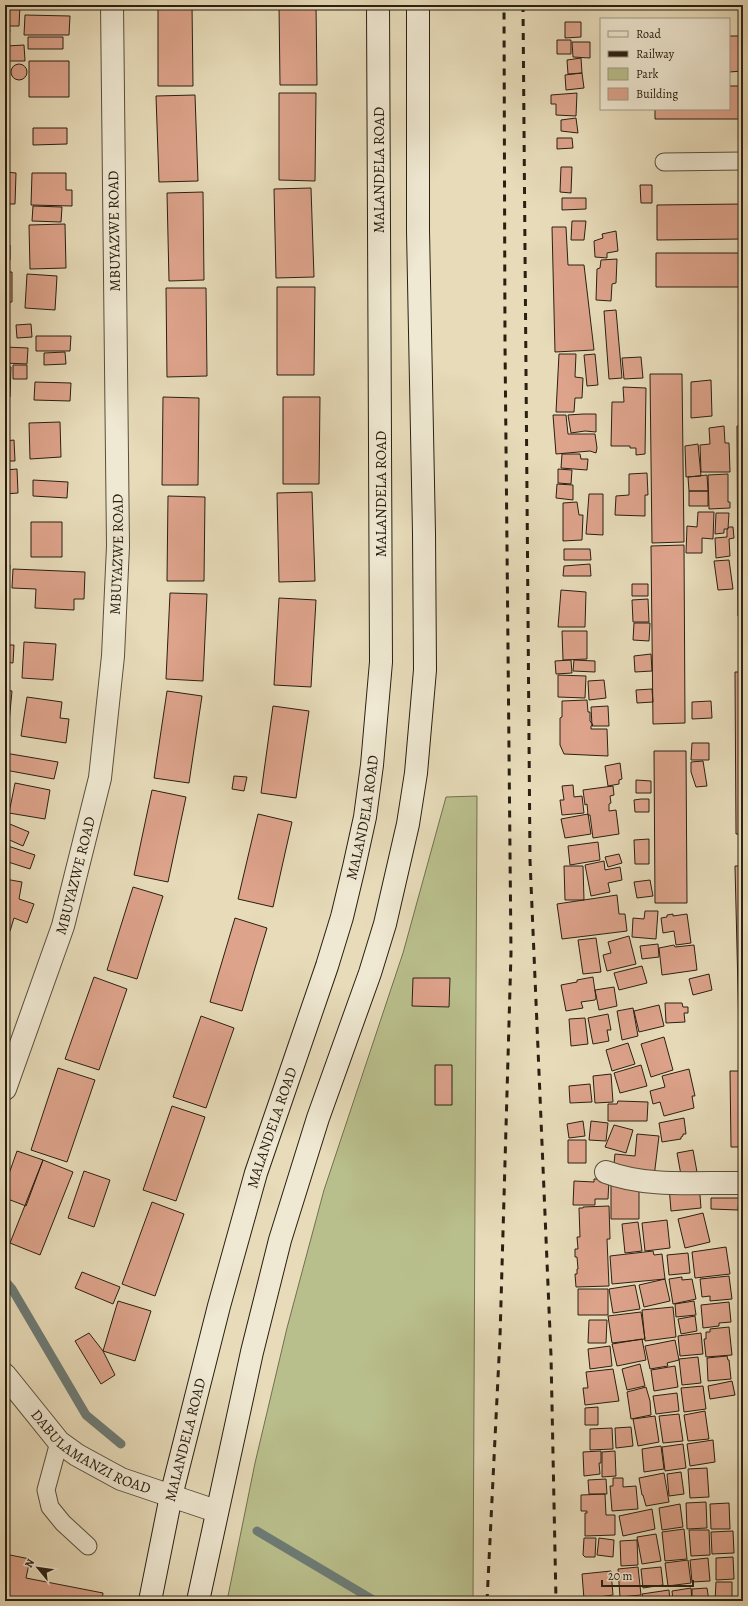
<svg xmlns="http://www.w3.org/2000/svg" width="748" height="1606" viewBox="0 0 748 1606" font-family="Alegreya,serif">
<rect width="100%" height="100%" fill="#e7dbb9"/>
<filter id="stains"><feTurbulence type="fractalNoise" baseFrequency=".005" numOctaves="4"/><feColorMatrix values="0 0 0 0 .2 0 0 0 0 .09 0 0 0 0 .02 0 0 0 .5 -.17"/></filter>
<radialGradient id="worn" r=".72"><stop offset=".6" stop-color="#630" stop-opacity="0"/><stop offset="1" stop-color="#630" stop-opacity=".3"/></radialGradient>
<path fill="#b9bf8c" stroke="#72704f" d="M477 796 473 1601H227L255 1463 287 1328 324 1190 403 953 446 797Z"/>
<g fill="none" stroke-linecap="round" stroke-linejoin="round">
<path stroke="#6d7c76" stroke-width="9" d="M5 1281 12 1289 86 1415 121 1444
M257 1531 375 1601"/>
</g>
<path fill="#dda38b" stroke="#2a2012" d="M6 5H20L19 26H5Z
M158 5H192L193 86H158Z
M279 5H316L317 85H280Z
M25 15 70 16 69 35H24Z
M565 22H581V37L565 38Z
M5 30H10L7 46 24 45 25 61H5Z
M729 36H743V71L729 72Z
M28 37H63V49H28Z
M557 40H571V54H557Z
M572 42H590V58L573 57Z
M581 58 582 73 568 74 567 60Z
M29 61H69V97H29Z
M5 63H8V91H5Z
M11 72a8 8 0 1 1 16 0a8 8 0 1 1-16 0Z
M582 73 584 88 566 90 565 75Z
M729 86H743V119H655V109H729Z
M279 93H316L315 181 279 180Z
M577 93 576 116 556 115V104H551V95Z
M195 95 198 181 159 182 156 96Z
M576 118 578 133 561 131V120Z
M33 128H67V144L33 145Z
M557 138H572L573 148 557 149Z
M561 167H572L571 193 560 192Z
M5 172 16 173 15 204H5Z
M32 173H66V190H72V206L31 205Z
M640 185H652V203H641Z
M311 188 314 277 276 278 274 189Z
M203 192 204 280 169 281 167 193Z
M562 198H586V209L562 210Z
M743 204V239L657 240V205Z
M33 206 62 207 61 222 32 221Z
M572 221H586L584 240H571Z
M65 224 66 268 30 269 29 225Z
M552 227H566L568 265H584L594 350 555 352Z
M616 231 618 251 607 253V258L595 257 594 241 603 238 602 234Z
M5 245H10V260H5Z
M656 253H743V287H656Z
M617 259 616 283 612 284 611 301 596 300 597 269 600 268 601 260Z
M5 272H12V302H5Z
M27 274 57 276 55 310 25 308Z
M277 287H315L314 375H277Z
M166 288H206L207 376 167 377Z
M616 310 622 378 609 379 604 311Z
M31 324 32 337 17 338 16 325Z
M36 336H71L70 351H36Z
M5 347 28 348 27 364 5 363Z
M65 352 66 364 44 365V353Z
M559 354H576L575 377 583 378 582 398H575L574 412H556Z
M595 354 598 385 587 386 584 355Z
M641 357 643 378 624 379 622 358Z
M13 365H27V379H13Z
M5 367H11L10 397 5 396Z
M650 374H682L684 542 652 543Z
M711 380 712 416 691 418V382Z
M35 382 71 383 70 401 34 400Z
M623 387 646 388 645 454 636 455V448H630V446H611L612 402H624Z
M163 397 199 398 198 485H162Z
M283 397H320L319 484H283Z
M583 414H596V432L585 431 571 433 568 415Z
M553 415H566L568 434H595L597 448 596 453 590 451 556 454Z
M60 422 61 457 30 459 29 423Z
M724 426 725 443H729L730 472H701L700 445 710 444 709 428Z
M737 426H743V616H738Z
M14 440 15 461H5V441Z
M698 444 701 476 686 477 685 446Z
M562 454H580L581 459H588L587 470 561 468Z
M17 469 18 493 5 494V470Z
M558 469 572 470 571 484 558 483Z
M647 473 648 495H645V516L615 515 616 496 629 495V474Z
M728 474V502H730V508L709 509 708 475Z
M707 475 708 491H689L688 477Z
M33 480 68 482 67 498 33 496Z
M557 484 573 485V500L556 498Z
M689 491H708V506H689Z
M312 492 315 581 279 582 277 493Z
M589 494H603V535L586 534Z
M168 496 205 497 204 581H167Z
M577 502 579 515H583L582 540 563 541V503Z
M698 512H714L713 539 702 538V553H686L687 526 697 527Z
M716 513H729L728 529H724V533L715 534Z
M31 522H62V557H31Z
M729 527H733L734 538 729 539 730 556 716 558 715 538 727 537V529Z
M684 545 685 723 653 724 651 546Z
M564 549H590L591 560H564Z
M729 560 733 589 718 590 714 561Z
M590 564 591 576H563L564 566Z
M5 565H10L9 582H5Z
M13 569 85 572 84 599H74V610L35 608 36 589 12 588Z
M632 584H648V596H632Z
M561 590 586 592 585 627H558Z
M170 593 207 594 203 681 166 679Z
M279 598 316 600 311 687 274 685Z
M648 599 649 622H633L632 600Z
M634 623H650L649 641 633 640Z
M562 631H587V659L563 660Z
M24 642 56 644 53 680 22 678Z
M5 645H14L13 663 5 662Z
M651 654 652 671 635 672 634 656Z
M571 660 572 673 556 674 555 661Z
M574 660 595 661V672L573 671Z
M735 672H743V834H736Z
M558 675 586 676 585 698 558 697Z
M604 680 606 698 589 700 588 681Z
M652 689 653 702 637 703 636 690Z
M5 690 12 691 9 723 5 722Z
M167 691 202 696 189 783 154 778Z
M27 697 62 702 60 718 69 719 66 743 21 736Z
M587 700 588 712H590V721L593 725 591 726V729H607L608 756 564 754 560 745V718L562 717V701Z
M711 701 712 718 692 719V702Z
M273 706 309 711 296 798 261 793Z
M608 706 609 726H592L591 707Z
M692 743H709V760H691Z
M654 751H686L687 903H655Z
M5 753 58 762 54 779 5 770Z
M703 761 707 786 696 787 691 772V762Z
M620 763 622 779 619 780V784L608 786 605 766Z
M234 776 247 777 244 791 232 789Z
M636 780 651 781V793H636Z
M15 783 50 790 45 819 9 813Z
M5 784 8 790 5 799Z
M573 785 574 797 582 796 584 813 562 815 560 800H564L562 786Z
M613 786 614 795 610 796 611 803 609 804V811L616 810 619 834 593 838 590 815H588L587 804 585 805 583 790Z
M152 790 186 797 168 882 134 875Z
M641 799H649V812H635L634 800Z
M258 814 292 822 273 907 238 899Z
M588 814 591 834 565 838 561 819Z
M5 822 29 832 23 846 5 838Z
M649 839V864H635L634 840Z
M598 842 600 860 570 865 568 846Z
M5 845 35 855 30 869 5 861Z
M619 854 622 863 608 867 605 857Z
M604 861 605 870 620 867 622 880 608 883 610 892 591 896 585 865Z
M564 866H583L584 900H565Z
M735 866H743V1030H739Z
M5 879 22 882 19 899 34 904 27 923 14 918 10 931 5 929Z
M650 880 653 896 637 898 634 882Z
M133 887 163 896 137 979 107 970Z
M617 895 619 914H625L627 931 562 939 557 904Z
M645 911H658L656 939 632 937 633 918 644 919Z
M673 914V916L687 914 691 943 676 945 674 931 663 933 661 918 667 917V915Z
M235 918 267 928 242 1011 210 1002Z
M629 936 636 964 607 971 603 955 611 953 608 942Z
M596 938 601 972 583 974 578 940Z
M658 944 659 957 642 959 640 946Z
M674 945 675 947 694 945 697 970 662 975 659 948Z
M642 966 647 983 619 990 614 973Z
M709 974 712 990 693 995 689 979Z
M94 977 127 989 99 1070 65 1059Z
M593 977 596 998 595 1000 581 1002 583 1008 566 1011 561 985 577 982V980Z
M413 978H450L449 1007 412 1006Z
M614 987 617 1006 599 1010 595 990Z
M665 1003H682L683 1007H688V1013H684L685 1022 666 1023Z
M659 1005 664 1026 639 1032 634 1011Z
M633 1008 638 1036 622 1040 617 1011Z
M608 1014 611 1030H607L609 1041 593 1044 588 1018Z
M201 1016 234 1028 206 1108 173 1097Z
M585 1018 588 1044 571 1046 569 1019Z
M664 1037 673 1070 651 1077 641 1044Z
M628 1043 635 1064 612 1071 606 1050Z
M435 1065H452V1105H435Z
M641 1065 647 1086 620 1093 614 1073Z
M58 1068 95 1080 67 1162 31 1150Z
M689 1069 695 1096H692L694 1108 664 1116 660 1102 653 1104 650 1091 665 1087 662 1076Z
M730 1071H743V1147H731Z
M611 1074 613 1102 595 1103 593 1076Z
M590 1084 592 1102 570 1103 569 1086Z
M618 1101 648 1102 647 1121H608V1104H617Z
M172 1106 205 1117 176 1201 143 1190Z
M684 1118 686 1134H683V1136L681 1137V1139L662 1142 659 1123Z
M583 1121 585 1136 569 1138 567 1124Z
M591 1121 608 1123 606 1141 589 1140Z
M614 1125 633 1130 626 1153 605 1147Z
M637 1134 659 1136 654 1177 613 1173 615 1154 635 1156Z
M568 1140H586V1163H568Z
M693 1150 697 1172 681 1175 677 1153Z
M17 1151 43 1160 26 1206 5 1198V1185Z
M43 1160 73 1172 40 1255 10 1243Z
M84 1171 110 1180 94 1227 68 1218Z
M594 1179H609L608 1199H595V1205H573L574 1181 594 1182Z
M699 1183 701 1208 671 1211 669 1186Z
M611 1184H639V1219H611Z
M711 1198H739L738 1210 711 1209Z
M152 1202 184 1214 155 1296 122 1284Z
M609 1206 610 1239H607L609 1286 576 1287 575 1274H577V1269H578L577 1257H575V1249H578L577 1237H580L579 1208H583V1207Z
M703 1213 710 1242 685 1248 678 1219Z
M667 1220 670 1248 645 1251 642 1223Z
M638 1222 642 1251 625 1253 622 1224Z
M726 1247 730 1274 695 1278 692 1252Z
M653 1251 654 1255 662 1254 665 1279 612 1284 610 1256Z
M688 1253 690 1273 669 1275 667 1255Z
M82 1272 120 1287 113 1304 75 1288Z
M729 1276 732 1299 710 1301V1296L702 1297 700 1279Z
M682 1277V1280L692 1279 696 1299 673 1304 669 1279Z
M665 1279 670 1301 644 1307 639 1285Z
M635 1285 640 1309 613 1313 609 1289Z
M578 1289H608V1315H578Z
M118 1301 151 1311 135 1361 103 1351Z
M694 1301 696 1315 676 1317 675 1304Z
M729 1302 731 1322 719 1323V1326L703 1328 701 1305Z
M673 1307 676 1337 645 1341 642 1310Z
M641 1312 645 1339 612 1343 608 1316Z
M695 1316 697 1331 681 1334 678 1319Z
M589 1320H607L606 1343H588Z
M729 1327 732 1355 706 1357 704 1339H706V1332H710V1329Z
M89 1333 103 1351 115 1375 101 1384 75 1341Z
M701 1333 703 1354 680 1356 678 1336Z
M642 1339 646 1360 617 1366 612 1344Z
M675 1340 679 1360 667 1363 668 1366 650 1369 645 1346Z
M610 1346 612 1366 590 1369 588 1349Z
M727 1356 728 1360H729L731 1379 708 1381 707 1358Z
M698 1357 701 1383 682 1385 679 1359Z
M640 1364 645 1386 627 1390 622 1369Z
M675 1366 678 1387 654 1391 651 1370Z
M613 1369 619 1401 585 1405 583 1388H588L586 1372Z
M732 1381 735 1395 710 1399 708 1386Z
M703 1386 706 1409 684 1412 681 1388Z
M646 1387 650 1401 651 1415 631 1419 627 1392Z
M677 1393 679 1411 656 1414 653 1396Z
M598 1407V1425H585V1408Z
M705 1411 709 1439 688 1441 684 1415Z
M679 1414 683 1441 663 1443 659 1416Z
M655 1416 659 1442 638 1446 633 1419Z
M631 1427 633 1446 616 1448 615 1428Z
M612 1428 613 1449 590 1450V1429Z
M713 1440 715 1462 690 1466 687 1444Z
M683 1444 686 1468 665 1471 662 1447Z
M661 1446 664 1469 644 1472 642 1449Z
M601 1451V1463H599L600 1474 584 1476 583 1452Z
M615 1451 616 1476 602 1477V1452Z
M707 1468 709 1497 690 1498 688 1469Z
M681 1472 684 1494 669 1496 667 1474Z
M664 1473 669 1502 646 1506 643 1495H642L639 1478Z
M613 1478H623V1487L636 1486 638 1509 612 1511 610 1486H613Z
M606 1479 607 1494H589L588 1480Z
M605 1494 606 1515H615V1535L585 1536V1513H587V1511H581V1495Z
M706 1502 707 1528 687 1529 686 1503Z
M729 1503 730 1529H711L710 1504Z
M680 1504 683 1527 662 1530 659 1508Z
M652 1509 655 1529 623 1536 619 1516Z
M684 1529 687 1559 665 1561 662 1532Z
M689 1530H709L710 1555 691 1556Z
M733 1531 734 1553 712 1554 711 1532Z
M656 1534 661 1561 642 1564 637 1537Z
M584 1538H596L595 1557H585L583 1555Z
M599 1538 614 1540 613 1557 597 1555Z
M637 1540 638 1565 621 1566 620 1541Z
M5 1554 30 1559 26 1578 103 1593 102 1601H5Z
M733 1557 734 1579 716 1580V1558Z
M708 1558 710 1581 692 1582 690 1560Z
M688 1560 691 1583 668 1586 665 1563Z
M638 1567 641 1595 620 1597 618 1569Z
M661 1567 663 1585 643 1588 641 1569Z
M611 1571 613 1595 584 1599 582 1574Z
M716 1582H732V1601H715Z
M691 1588 692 1601H673L672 1591Z
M707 1588 709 1601H692V1589Z
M669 1590 670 1601H644L642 1594Z"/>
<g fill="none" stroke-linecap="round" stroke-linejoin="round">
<defs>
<path id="service" d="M664 162 743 161
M59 1442 46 1490 50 1507 63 1523 88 1546"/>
<g id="minor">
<path id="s1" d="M5 1089 63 926 100 778 113 656 118 546 112 5"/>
<path d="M606 1172C648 1188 698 1182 743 1183"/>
<path id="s2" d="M5 1375 59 1442 77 1455 121 1479 216 1511"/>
</g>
<g id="secondary">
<path id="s3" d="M150 1601 171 1496 219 1306 256 1173 327 966 342 917 354 867 365 817 372 765 381 662 378 5"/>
<path d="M198 1601 252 1352 280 1240 318 1118 370 973 385 924 408 824 416 773 425 670 424 533 418 231V5"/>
</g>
</defs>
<use href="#service" stroke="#594f3c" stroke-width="19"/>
<use href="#minor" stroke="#594f3c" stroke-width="24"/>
<use href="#secondary" stroke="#2a2012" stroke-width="24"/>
<use href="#service" stroke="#efe8d2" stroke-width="17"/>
<use href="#minor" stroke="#efe8d2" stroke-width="22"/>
<use href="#secondary" stroke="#efe8d2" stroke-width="22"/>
<path stroke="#2a2012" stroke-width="3" stroke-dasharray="7 7" stroke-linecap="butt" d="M523 5 530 860 551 1356 556 1601
M487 1601 500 1337 511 953 505 344 504 5"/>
</g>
<g text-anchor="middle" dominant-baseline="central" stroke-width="3" stroke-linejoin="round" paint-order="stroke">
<g font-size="15" fill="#2a2012" stroke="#efe8d2">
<text transform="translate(379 170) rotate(-90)">MALANDELA ROAD</text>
<text transform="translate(114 231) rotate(-91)">MBUYAZWE ROAD</text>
<text transform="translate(381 494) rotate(-90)">MALANDELA ROAD</text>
<text stroke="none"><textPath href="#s1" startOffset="550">MBUYAZWE ROAD</textPath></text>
<text stroke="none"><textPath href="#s3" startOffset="813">MALANDELA ROAD</textPath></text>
<text stroke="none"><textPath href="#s1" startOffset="225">MBUYAZWE ROAD</textPath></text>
<text stroke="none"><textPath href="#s3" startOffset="489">MALANDELA ROAD</textPath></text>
<text stroke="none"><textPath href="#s3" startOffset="165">MALANDELA ROAD</textPath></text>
<text stroke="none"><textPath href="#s2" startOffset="118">DABULAMANZI ROAD</textPath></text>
</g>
</g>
<rect width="748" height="1606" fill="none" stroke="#e7dbb9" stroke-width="20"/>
<rect x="6" y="6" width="736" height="1594" fill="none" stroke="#2a2012" stroke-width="2"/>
<rect x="10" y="10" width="728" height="1586" fill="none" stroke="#2a2012"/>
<rect x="600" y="18" width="130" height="92" fill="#efe8d2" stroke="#a09885"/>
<rect x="608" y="31" width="20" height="6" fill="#efe8d2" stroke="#a09885"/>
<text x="636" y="38" font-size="12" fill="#2a2012">Road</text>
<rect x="608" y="51" width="20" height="6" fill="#2a2012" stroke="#a09885"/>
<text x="636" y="58" font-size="12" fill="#2a2012">Railway</text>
<rect x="608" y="68" width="20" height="12" fill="#b9bf8c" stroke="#a09885"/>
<text x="636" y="78" font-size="12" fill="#2a2012">Park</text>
<rect x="608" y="88" width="20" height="12" fill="#dda38b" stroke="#a09885"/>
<text x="636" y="98" font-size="12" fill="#2a2012">Building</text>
<g transform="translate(38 1568) rotate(299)" stroke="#efe8d2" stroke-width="3" paint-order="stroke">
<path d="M0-3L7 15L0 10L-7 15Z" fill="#2a2012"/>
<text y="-6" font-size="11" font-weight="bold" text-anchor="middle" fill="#2a2012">N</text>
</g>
<path d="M602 1580v6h91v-6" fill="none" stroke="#2a2012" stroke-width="2"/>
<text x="608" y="1580" font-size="12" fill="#2a2012" stroke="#efe8d2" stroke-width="3" paint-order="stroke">20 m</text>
<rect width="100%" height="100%" filter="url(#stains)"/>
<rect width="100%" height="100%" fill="url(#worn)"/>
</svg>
